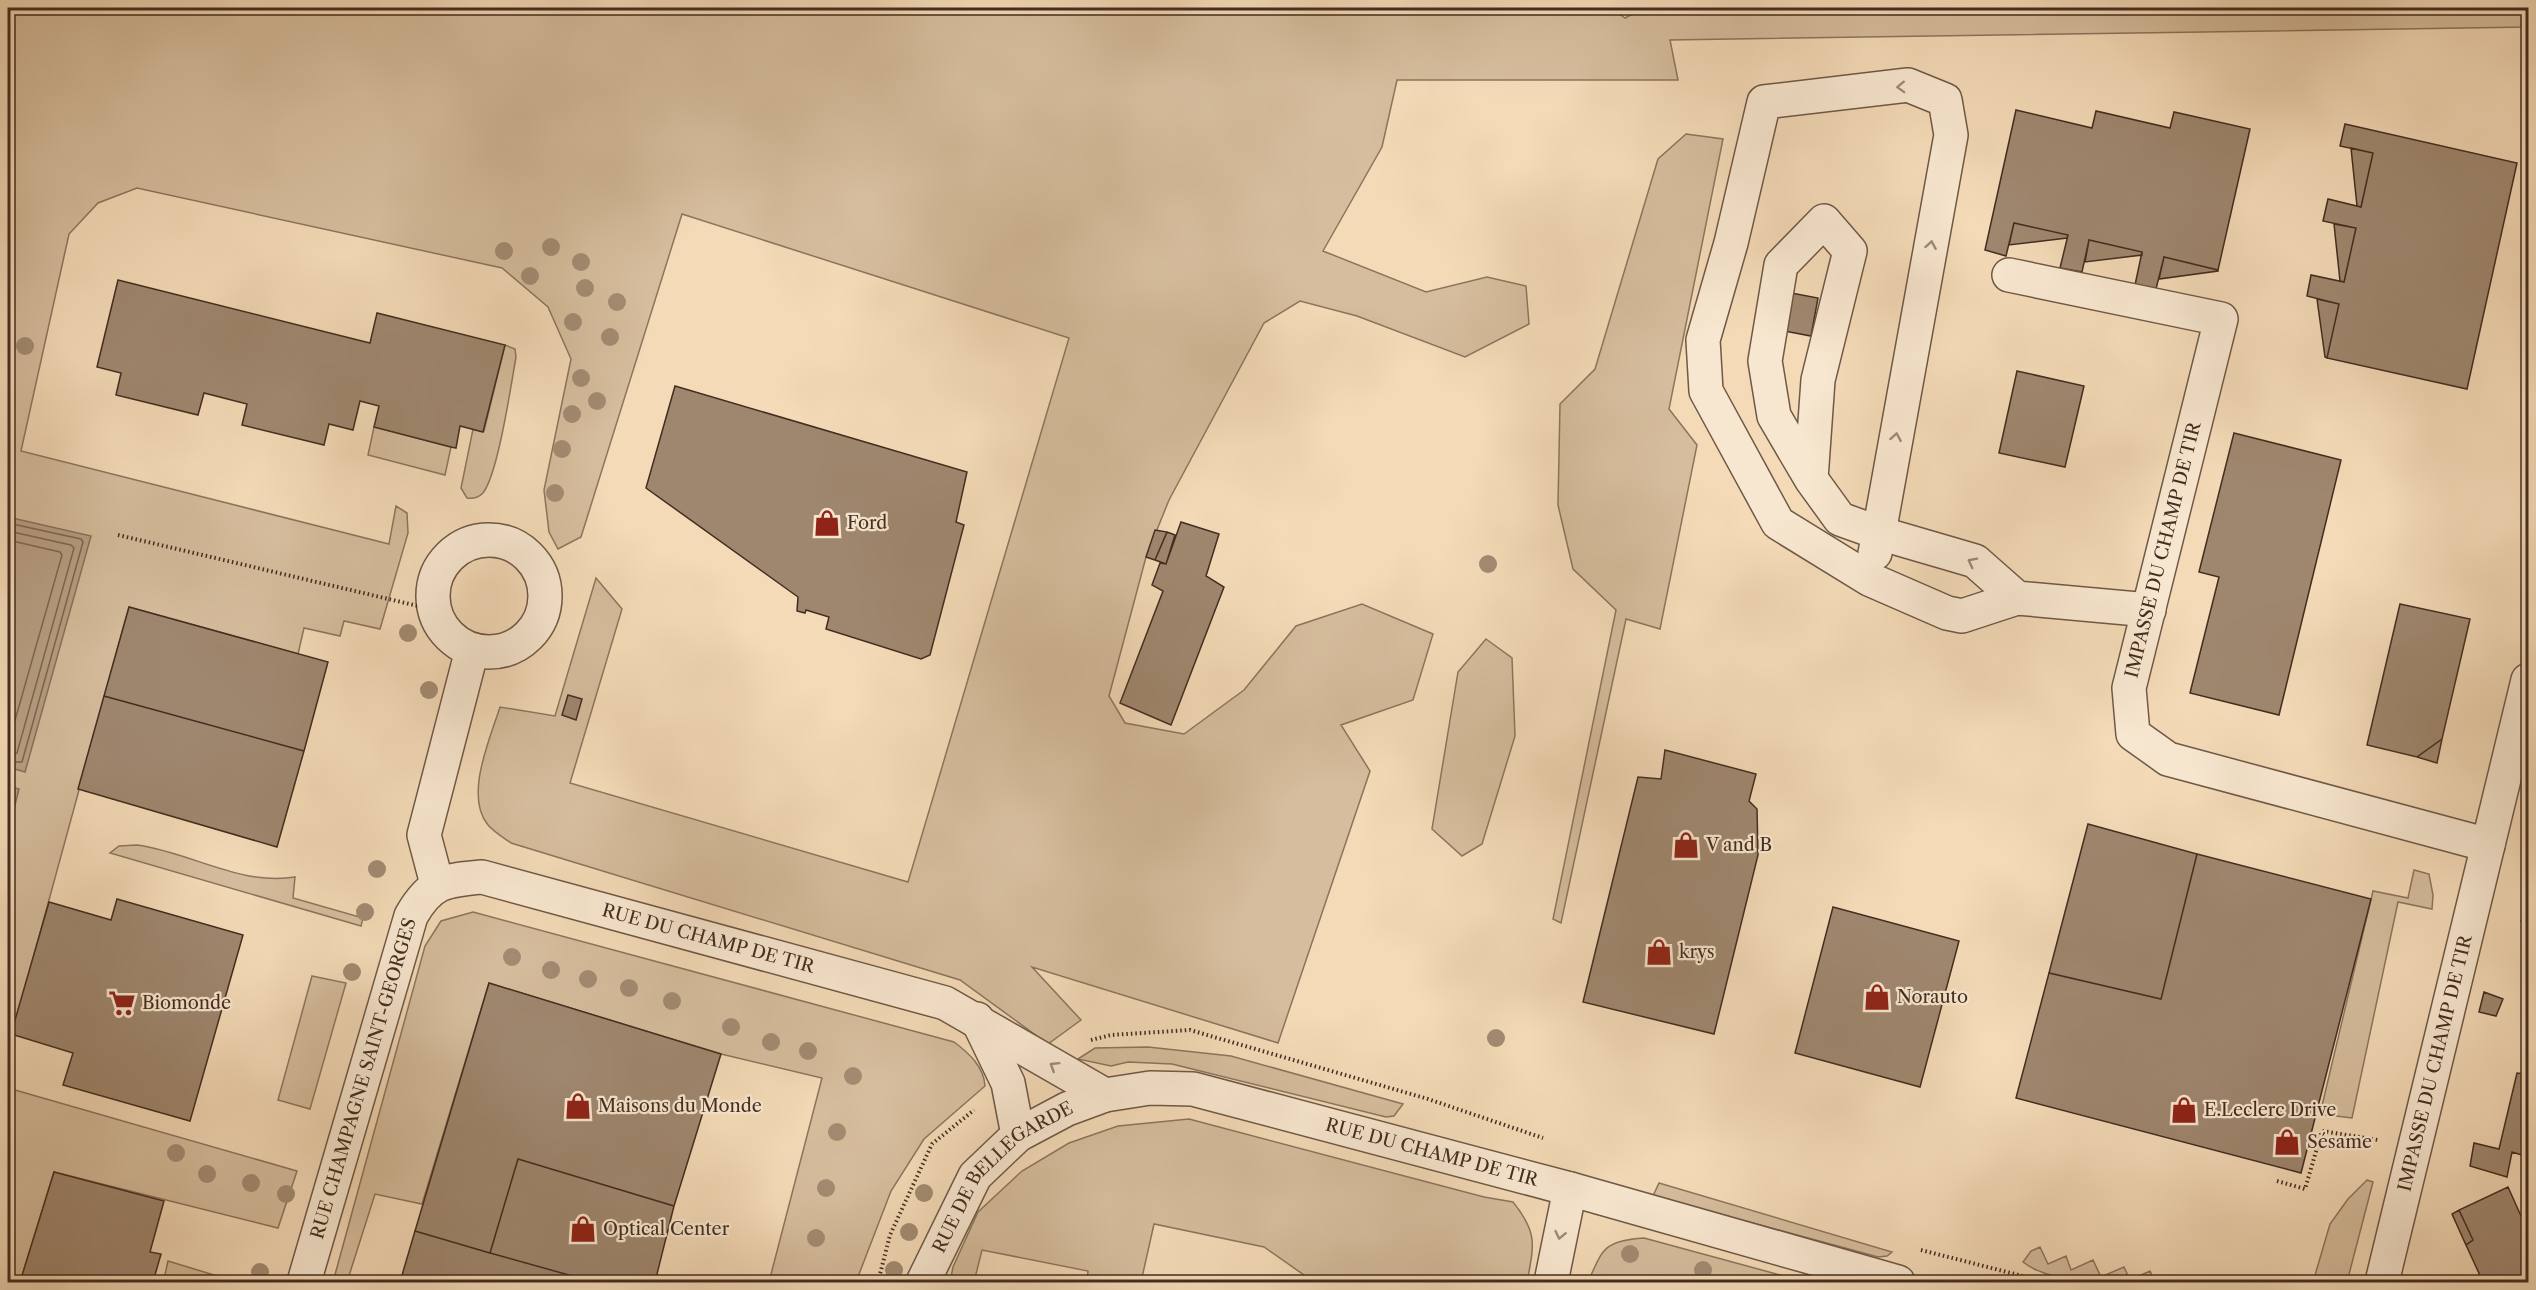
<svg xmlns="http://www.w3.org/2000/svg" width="2536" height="1290" viewBox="0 0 2536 1290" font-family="'Libre Caslon Text',serif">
<rect width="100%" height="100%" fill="#f4dab7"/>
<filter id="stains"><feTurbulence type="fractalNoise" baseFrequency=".00333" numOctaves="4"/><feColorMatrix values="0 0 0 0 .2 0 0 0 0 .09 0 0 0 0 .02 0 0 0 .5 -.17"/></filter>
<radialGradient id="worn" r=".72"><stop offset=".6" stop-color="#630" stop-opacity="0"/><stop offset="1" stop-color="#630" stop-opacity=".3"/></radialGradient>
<path fill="#d6bd9d" stroke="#8c755e" stroke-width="1.5" d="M706 8H1611L1625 18 1644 8H2528V27L1670 40 1678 80H1397L1382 147 1323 251 1426 292 1487 277 1526 286 1529 324 1465 357 1357 316 1300 301 1264 323 1169 500 1146 557 1109 696 1125 723 1184 734 1244 690 1296 626 1362 604 1433 634 1413 700 1341 725 1370 771 1278 1043 1032 967 1081 1020 1048 1044 960 980 511 843C504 838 494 832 488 825 464 796 490 739 500 707L555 716 596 578 622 609 570 783 908 882 1069 338 682 214 581 537 558 549 549 532 544 490 571 359 548 307 502 268 137 188 98 203 69 234 21 451 389 544 396 506 407 513 408 533 380 629 344 621 340 636 304 628 298 654 129 607 8 1050V11L183 14Z
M1686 134 1723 139 1669 409 1697 445 1660 629 1626 619 1561 923 1553 919 1616 610 1573 569 1558 505 1560 404 1595 369 1658 159Z
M505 345 515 349 516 357C511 385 498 474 483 493 479 497 473 499 467 498L461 488 473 429 484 431Z
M374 427 451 447 445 475 368 455Z
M1486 639 1512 658 1515 736 1482 844 1462 856 1432 829 1458 672Z
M137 845C190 852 240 886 295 877L293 898 363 918 361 926 110 853 119 846Z
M2414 870 2429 874 2433 895 2432 909 2398 902 2352 1118 2320 1114 2373 891 2408 898Z
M473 912 954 1042C969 1053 984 1067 985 1086L924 1139 891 1191 856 1282H769L822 1078 721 1054 489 983 422 1204 375 1194 347 1282H333L425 946 441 921Z
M312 976 346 983 310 1109 278 1100Z
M1148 1047 1231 1056 1403 1104 1394 1116 1386 1117 1172 1064 1128 1062 1111 1066 1078 1059 1095 1048Z
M8 1088 297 1171 278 1228 54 1172 20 1282H8Z
M1189 1119 1484 1197 1513 1202C1538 1233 1534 1245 1527 1282H1314L1264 1247 1154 1224 1141 1282H1087L1088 1271 982 1250 974 1282H950L953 1267 978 1212 1022 1171 1069 1143 1118 1126Z
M2367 1180 2373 1182 2347 1282H2313L2330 1224 2348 1199Z
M1659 1183 1892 1252 1887 1256 1878 1257 1653 1196Z
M1644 1238 1806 1282H1588C1603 1248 1604 1241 1644 1238Z
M2040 1247 2048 1264 2066 1256 2071 1270 2093 1260 2101 1277 2124 1267 2130 1280 2150 1271 2155 1282C2117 1283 2054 1286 2023 1262L2031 1251Z
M168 1261 237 1282H179L164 1279Z"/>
<path fill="#b89f84" stroke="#89715c" stroke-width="1.5" d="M8 517 91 536 25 772 8 767Z
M8 786 19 789 8 833Z"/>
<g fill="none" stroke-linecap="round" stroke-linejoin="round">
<path stroke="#7e6652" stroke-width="1.5" d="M8 523 81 539 83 542 22 762H8
M8 531 71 545 74 548 17 753 8 754
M8 540 60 552 62 555 8 745"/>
</g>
<path fill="#9f876f" stroke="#432d20" stroke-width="1.5" d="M2016 110 2092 128 2096 111 2170 128 2174 112 2250 129 2218 270 2164 257 2156 289 2135 285 2142 252 2089 240 2082 272 2060 268 2068 235 2014 223 2006 256 1985 250Z
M2345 124 2517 163 2467 389 2327 358 2339 304 2307 296 2311 275 2344 282 2356 228 2323 221 2328 199 2361 207 2373 153 2340 146Z
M2351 148 2373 153 2361 207 2357 206Z
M2014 223 2068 235 2067 238 2009 245Z
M2334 224 2356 228 2344 282 2340 281Z
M2089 240 2142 252V255L2085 262Z
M2164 257 2218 270V271L2159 279Z
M118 280 370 343 377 313 505 345 483 432 460 426 456 448 451 447 374 427 379 406 360 401 353 430 329 424 324 445 242 425 247 404 204 393 198 415 116 395 121 373 97 367Z
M1786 292 1818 298 1811 336 1779 330Z
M2317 299 2339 304 2327 358 2325 357Z
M2017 371 2084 386 2065 467 1999 453Z
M675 386 967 472 956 522 964 525 930 655 921 659 826 629 829 617 806 610 805 613 797 611 798 597 646 488Z
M2234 433 2341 460 2279 715 2190 693 2219 577 2199 572Z
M1181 522 1219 534 1206 576 1224 587 1171 725 1120 703 1163 591 1152 585 1160 563 1166 564Z
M1155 530 1167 532 1155 560 1146 557Z
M1167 532 1175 535 1166 564 1155 560Z
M2400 604 2470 619 2442 739 2417 757 2367 745Z
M129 607 328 662 304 751 104 696Z
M568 695 582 699 576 720 562 715Z
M104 696 304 751 277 847 78 789Z
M2442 739 2437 763 2417 757Z
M1665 750 1756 774 1749 801 1757 809 1758 855 1714 1034 1583 1002 1638 777 1661 779Z
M2088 824 2197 854 2161 999 2049 973Z
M2197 854 2371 899 2301 1173 2016 1098 2049 973 2161 999Z
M117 899 243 935 190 1121 63 1085 73 1053 11 1034 49 902 111 920Z
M1833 907 1959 941 1920 1087 1795 1053Z
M2528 915V931L2521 921Z
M489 983 721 1054 674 1206 518 1159 490 1253 415 1231Z
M2484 992 2503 999 2496 1016 2479 1012Z
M2528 1062V1157L2512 1152 2507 1177 2470 1166 2474 1143 2499 1149 2517 1073 2525 1074Z
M518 1159 674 1206 655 1282H594L490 1253Z
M54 1172 164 1201 150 1252 161 1254 153 1282H20Z
M2508 1187 2526 1227 2522 1230 2528 1246V1282H2483L2466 1245 2473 1240 2459 1210Z
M2459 1210 2473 1240 2466 1245 2452 1214Z
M415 1231 490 1253 594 1282H400Z"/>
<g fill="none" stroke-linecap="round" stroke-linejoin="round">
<defs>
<g id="minor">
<path d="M2009 275 2221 319 2129 688 2133 734 2168 759 2488 845"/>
<path d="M1811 479 1774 416 1765 361 1781 265 1824 221 1850 251 1818 380 1811 479 1840 519 1879 533 1875 553"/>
<circle cx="489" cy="596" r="56"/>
<path d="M2017 598 1975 561 1879 533 1951 135 1945 100 1908 85 1764 102 1731 243 1703 340 1706 391 1778 523 1869 579 1947 613 1962 616 2017 598 2149 610"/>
<path d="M437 884 424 835 472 650"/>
<path d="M977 1019 1008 1083 1018 1135"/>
<path id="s1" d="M304 1282 411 916C430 882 445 880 482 877L945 1003 1105 1095"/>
<path id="s2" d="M923 1282 975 1176 1018 1135 1067 1109 1105 1095 1150 1088 1193 1089 1570 1189 1898 1282"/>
<path d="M1551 1282 1570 1189"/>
<path id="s3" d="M2382 1282 2528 680"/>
</g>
</defs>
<use href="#minor" stroke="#6f5846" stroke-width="36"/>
<path stroke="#432d20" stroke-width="4" stroke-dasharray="1.5 3" stroke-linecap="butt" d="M118 535 435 610
M1091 1040 1111 1035 1190 1030 1428 1099 1543 1138
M2277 1181 2305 1189 2322 1131 2378 1140
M1921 1250 2046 1282
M878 1282 890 1235 932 1144 974 1110"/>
<use href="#minor" stroke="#f8e7d0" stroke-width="33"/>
</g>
<g fill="#a38b72">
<circle cx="551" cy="247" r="9"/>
<circle cx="504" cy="251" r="9"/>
<circle cx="581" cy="262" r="9"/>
<circle cx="530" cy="276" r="9"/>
<circle cx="585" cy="288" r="9"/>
<circle cx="617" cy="302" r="9"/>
<circle cx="573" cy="322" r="9"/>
<circle cx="610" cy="337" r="9"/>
<circle cx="25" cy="346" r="9"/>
<circle cx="581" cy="378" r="9"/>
<circle cx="597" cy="401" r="9"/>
<circle cx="572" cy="414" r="9"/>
<circle cx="562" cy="449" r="9"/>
<circle cx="555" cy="493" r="9"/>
<circle cx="1488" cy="564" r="9"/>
<circle cx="408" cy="633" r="9"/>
<circle cx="429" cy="690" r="9"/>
<circle cx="377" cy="869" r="9"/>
<circle cx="365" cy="912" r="9"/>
<circle cx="512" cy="957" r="9"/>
<circle cx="551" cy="970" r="9"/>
<circle cx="352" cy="972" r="9"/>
<circle cx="588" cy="979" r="9"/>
<circle cx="629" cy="988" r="9"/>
<circle cx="672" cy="1001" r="9"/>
<circle cx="731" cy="1027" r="9"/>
<circle cx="1496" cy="1038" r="9"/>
<circle cx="771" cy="1042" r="9"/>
<circle cx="808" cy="1051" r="9"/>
<circle cx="853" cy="1076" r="9"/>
<circle cx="837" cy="1132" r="9"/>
<circle cx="176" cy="1153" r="9"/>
<circle cx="207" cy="1174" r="9"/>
<circle cx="251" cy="1183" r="9"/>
<circle cx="826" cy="1188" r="9"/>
<circle cx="924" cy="1193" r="9"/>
<circle cx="286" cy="1194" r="9"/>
<circle cx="909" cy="1232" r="9"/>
<circle cx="816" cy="1238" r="9"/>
<circle cx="1630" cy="1254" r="9"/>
<circle cx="894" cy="1270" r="9"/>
<circle cx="1703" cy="1270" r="9"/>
<circle cx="260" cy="1272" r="9"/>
</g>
<defs><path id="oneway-chevron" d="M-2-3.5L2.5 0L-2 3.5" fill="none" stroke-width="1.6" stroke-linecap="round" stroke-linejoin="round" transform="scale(1.5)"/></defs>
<g stroke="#9e8a78">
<use href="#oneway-chevron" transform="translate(1901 87) rotate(178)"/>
<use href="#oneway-chevron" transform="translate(1931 245) rotate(-80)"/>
<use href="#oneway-chevron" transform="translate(1896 437) rotate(-80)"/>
<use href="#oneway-chevron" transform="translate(1972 562) rotate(-153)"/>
<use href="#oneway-chevron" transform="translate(1054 1066) rotate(-148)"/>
<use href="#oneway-chevron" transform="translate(1560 1235) rotate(102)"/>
</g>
<defs>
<symbol id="shop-bare" viewBox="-9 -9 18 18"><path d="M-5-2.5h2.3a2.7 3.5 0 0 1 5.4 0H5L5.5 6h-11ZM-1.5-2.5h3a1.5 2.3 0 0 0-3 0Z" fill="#8f2418" stroke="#f8e7d0" stroke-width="2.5" paint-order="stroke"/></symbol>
<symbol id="supermarket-bare" viewBox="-9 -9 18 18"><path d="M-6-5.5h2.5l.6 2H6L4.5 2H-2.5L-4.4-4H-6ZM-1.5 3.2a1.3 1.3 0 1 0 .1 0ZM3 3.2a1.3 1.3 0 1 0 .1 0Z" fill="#8f2418" stroke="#f8e7d0" stroke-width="2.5" paint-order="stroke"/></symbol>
</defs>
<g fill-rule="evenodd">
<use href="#shop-bare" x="808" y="504" width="38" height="38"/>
<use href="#shop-bare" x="1667" y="826" width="38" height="38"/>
<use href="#shop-bare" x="1640" y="933" width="38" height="38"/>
<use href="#shop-bare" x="1858" y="978" width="38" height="38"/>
<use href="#supermarket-bare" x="103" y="984" width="38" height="38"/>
<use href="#shop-bare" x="559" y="1087" width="38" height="38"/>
<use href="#shop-bare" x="2165" y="1091" width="38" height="38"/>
<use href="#shop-bare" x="2268" y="1123" width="38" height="38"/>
<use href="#shop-bare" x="564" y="1210" width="38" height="38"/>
</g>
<g text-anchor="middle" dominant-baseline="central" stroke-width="4.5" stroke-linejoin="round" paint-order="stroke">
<g font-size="18" fill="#432d20" stroke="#f8e7d0" text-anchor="start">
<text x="847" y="523">Ford</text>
<text x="1706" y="845">V and B</text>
<text x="1679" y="952">krys</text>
<text x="1897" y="997">Norauto</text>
<text x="142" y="1003">Biomonde</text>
<text x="598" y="1106">Maisons du Monde</text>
<text x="2204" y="1110">E.Leclerc Drive</text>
<text x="2307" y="1142">Sésame</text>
<text x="603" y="1229">Optical Center</text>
</g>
<g font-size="18" fill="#432d20" stroke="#f8e7d0">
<text transform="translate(2163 550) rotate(-76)">IMPASSE DU CHAMP DE TIR</text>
<text stroke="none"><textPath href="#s1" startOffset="702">RUE DU CHAMP DE TIR</textPath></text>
<text stroke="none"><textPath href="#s3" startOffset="225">IMPASSE DU CHAMP DE TIR</textPath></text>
<text stroke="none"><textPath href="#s1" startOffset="212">RUE CHAMPAGNE SAINT-GEORGES</textPath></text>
<text stroke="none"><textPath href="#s2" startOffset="609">RUE DU CHAMP DE TIR</textPath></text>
<text stroke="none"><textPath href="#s2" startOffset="136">RUE DE BELLEGARDE</textPath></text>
</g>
</g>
<rect width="2536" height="1290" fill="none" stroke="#f4dab7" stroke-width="30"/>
<rect x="9" y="9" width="2518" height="1272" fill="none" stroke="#432d20" stroke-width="3"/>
<rect x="15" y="15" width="2506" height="1260" fill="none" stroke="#432d20" stroke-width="1.5"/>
<rect width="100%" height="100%" filter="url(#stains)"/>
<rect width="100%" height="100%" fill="url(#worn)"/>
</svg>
